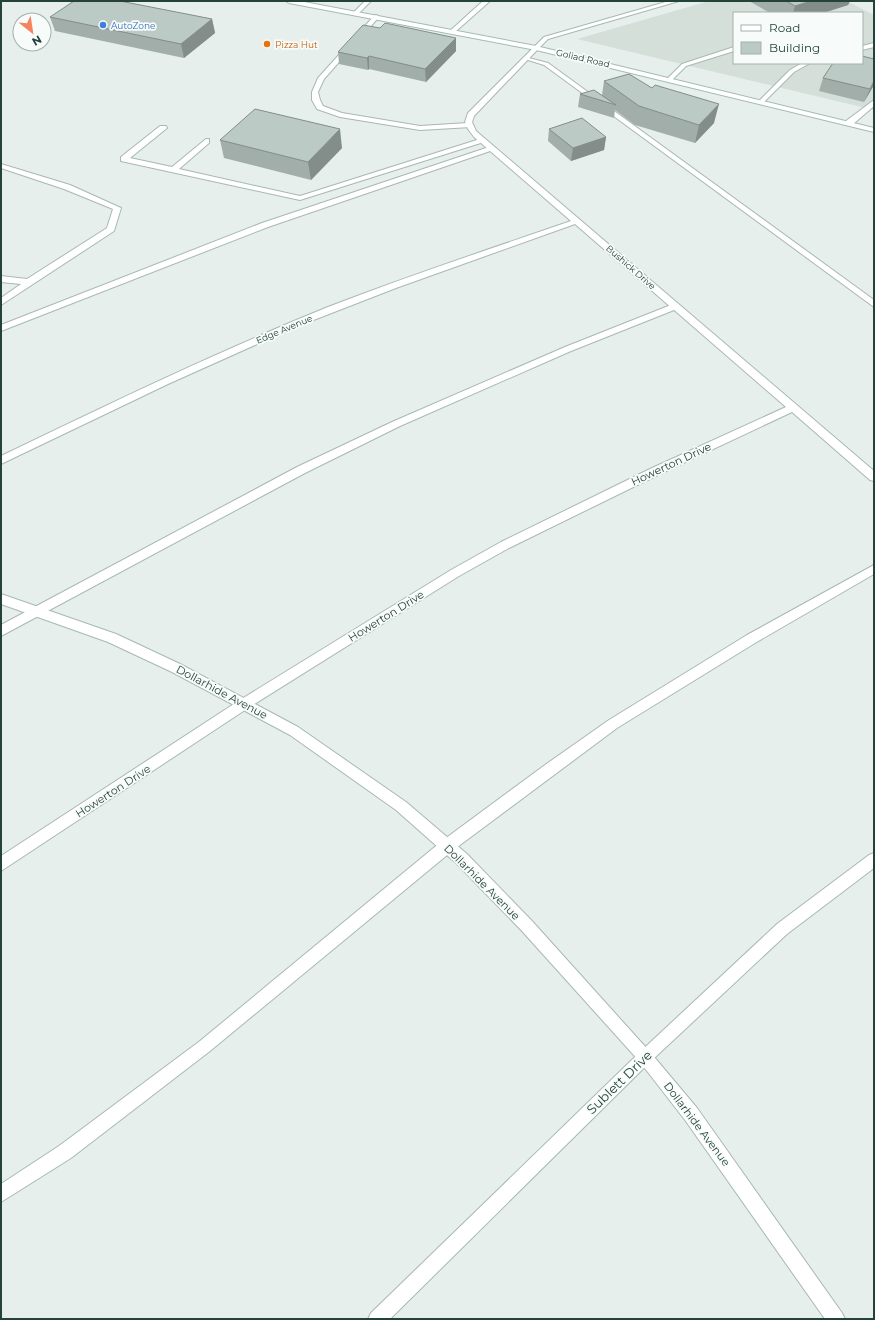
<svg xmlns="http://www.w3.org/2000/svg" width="875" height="1320" viewBox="0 0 875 1320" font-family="Montserrat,sans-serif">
<rect width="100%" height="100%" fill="#e6efeb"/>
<path fill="#d4dfda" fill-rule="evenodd" d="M709 1H847L874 15V110L577 39ZM734 13H862V63H734Z"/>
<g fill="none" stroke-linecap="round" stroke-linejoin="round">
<defs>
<path id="service" d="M365 1H371L358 14H354V12Z
M669 1H679L548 39 538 49 533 48 544 37Z
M376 15 378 16V18L324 79 318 92 320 100 323 106 342 113 420 126 468 123H471V127L420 130 340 117 317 109 312 100V92L318 78 374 16Z
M874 43V47L862 50V46Z
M734 47V51L686 66 672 80 667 79 682 64Z
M525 57 548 63 874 300V307L544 65 525 59Z
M802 63H810L794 72 763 103H759V101L790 70Z
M874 100V106L852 125H846V121Z
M160 126H166L167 128 130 158 172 167 206 139H209V143L179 169 300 196 480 139H483L487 141 300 200 121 161V157Z
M489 147H492L496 149 268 227 1 331V325L262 223Z
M1 164 70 185 121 208 114 231 1 305V298L21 284 1 282V276L27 279 107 228 113 209 64 189 1 168Z
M676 303 680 306 679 308 571 351 400 426 305 473 1 636V625L297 467 392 422 565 347Z
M874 565V574L755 643 617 728 452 851 210 1051 71 1158 1 1202V1184L59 1146 200 1041 442 841 545 765 609 720 747 635Z"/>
<path id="minor" d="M483 1H490L455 32H451V30Z
M534 47 539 48 474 116 472 122 476 131 874 471V481L870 480 792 412 660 474 509 548 459 576 248 708 1 871V856L240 700 451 570 501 542 652 468 786 407 575 224 396 288 293 328 168 384 1 464V456C109 404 217 352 328 307 408 276 490 249 571 221L474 137 468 129 465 122 468 113Z
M874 853V868L787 934 650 1062 390 1319H368L371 1313 640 1052 777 924 869 855Z"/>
<path id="tertiary" d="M1 594 116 634 180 664 298 727 406 802 467 854 532 921 650 1052 697 1108 842 1313 845 1319H825L685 1120 640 1062 522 931 457 864 396 810 290 735 172 672 108 642 1 604Z"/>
<path id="secondary" d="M286 1H299L536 46 874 128V132L536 50 289 3Z"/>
</defs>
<use href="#service" stroke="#a8b8b2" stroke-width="2"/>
<use href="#minor" stroke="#a8b8b2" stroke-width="2"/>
<use href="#tertiary" stroke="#a8b8b2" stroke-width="2"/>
<use href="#secondary" stroke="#a4bbb3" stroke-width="2"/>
<use href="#service" fill="#fff" fill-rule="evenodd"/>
<use href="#minor" fill="#fff" fill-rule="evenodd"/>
<use href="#tertiary" fill="#fff" fill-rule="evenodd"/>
<use href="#secondary" fill="#fff" fill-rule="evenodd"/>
</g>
<path fill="#a1aea9" d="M749 1H850L848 5 823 13H770Z
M50 17 212 19 215 33 184 58 55 31Z
M380 28 456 38V51L426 82 369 69 368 70 339 64 338 52Z
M823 78 874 85 864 102 819 91Z
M604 81 652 88 714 123 695 143 635 125 615 110 614 118 578 107 580 94 602 95Z
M549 129 606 137 604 150 571 161 548 141Z
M220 140 342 148 311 180 224 158Z"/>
<path fill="#838d89" d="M811 1H850L848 5 823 13H793L795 6Z
M212 19 215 33 184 58 181 44Z
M456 38V51L426 82 425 69Z
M369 56V69L368 70 367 58Z
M874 81V85L864 102 870 89Z
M719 104 714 123 695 143 699 125Z
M340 129 342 148 311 180 308 162Z
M606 137 604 150 571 161 573 148Z"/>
<path fill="#bbcac4" stroke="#838d89" d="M74 1H120L212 19 181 44 50 17Z
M786 1H811L795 6Z
M385 23 456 38 425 69 369 56 367 58 338 52 363 25 380 28Z
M862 56 874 59V81L870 89 823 78 833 63H862Z
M629 74 652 88 655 85 719 104 699 125 639 106 604 81Z
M594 90 616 105 580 94Z
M255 109 340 129 308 162 220 140Z
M582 118 606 137 573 148 549 129Z"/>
<circle fill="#3f7fe0" stroke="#f7fbf9" stroke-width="1.5" cx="103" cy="25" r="4"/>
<circle fill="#e8710a" stroke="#f7fbf9" stroke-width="1.5" cx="267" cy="44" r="4"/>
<g text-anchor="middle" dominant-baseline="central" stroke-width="3.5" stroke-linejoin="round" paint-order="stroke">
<g font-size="9" fill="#366cbe" stroke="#f7fbf9" text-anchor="start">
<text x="111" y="25">AutoZone</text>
</g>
<g font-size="9" fill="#c56008" stroke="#f7fbf9" text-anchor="start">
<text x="275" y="44">Pizza Hut</text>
</g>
<g font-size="9" fill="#24423a" stroke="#f7fbf9">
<text transform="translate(583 58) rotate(13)">Goliad Road</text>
<text transform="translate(631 267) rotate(41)">Bushick Drive</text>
<text transform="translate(284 329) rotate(-23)">Edge Avenue</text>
</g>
<g font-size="11" fill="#24423a" stroke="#f7fbf9">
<text transform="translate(671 464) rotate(-25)">Howerton Drive</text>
<text transform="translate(386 616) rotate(-32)">Howerton Drive</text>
<text transform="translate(222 692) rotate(28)">Dollarhide Avenue</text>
<text transform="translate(113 791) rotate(-33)">Howerton Drive</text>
<text transform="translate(482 882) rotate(45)">Dollarhide Avenue</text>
<text transform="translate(697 1124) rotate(53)">Dollarhide Avenue</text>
</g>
<g font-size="13" fill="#24423a" stroke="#f7fbf9">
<text transform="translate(619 1082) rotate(-44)">Sublett Drive</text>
</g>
</g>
<rect width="875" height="1320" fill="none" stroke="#24423a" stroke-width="4"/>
<rect x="733" y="12" width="130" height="52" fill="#f7fbf9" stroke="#a3b1ad"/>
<rect x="741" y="25" width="20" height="6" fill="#ffffff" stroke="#a3b1ad"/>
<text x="769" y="32" font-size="12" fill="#24423a">Road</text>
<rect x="741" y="42" width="20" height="12" fill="#bbcac4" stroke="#a3b1ad"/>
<text x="769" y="52" font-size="12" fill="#24423a">Building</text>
<g transform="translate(32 32) rotate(150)"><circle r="19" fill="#f7fbf9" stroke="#a3b1ad"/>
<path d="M0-3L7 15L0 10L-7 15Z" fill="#f4845f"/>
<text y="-6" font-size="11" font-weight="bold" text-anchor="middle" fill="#24423a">N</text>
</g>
</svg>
